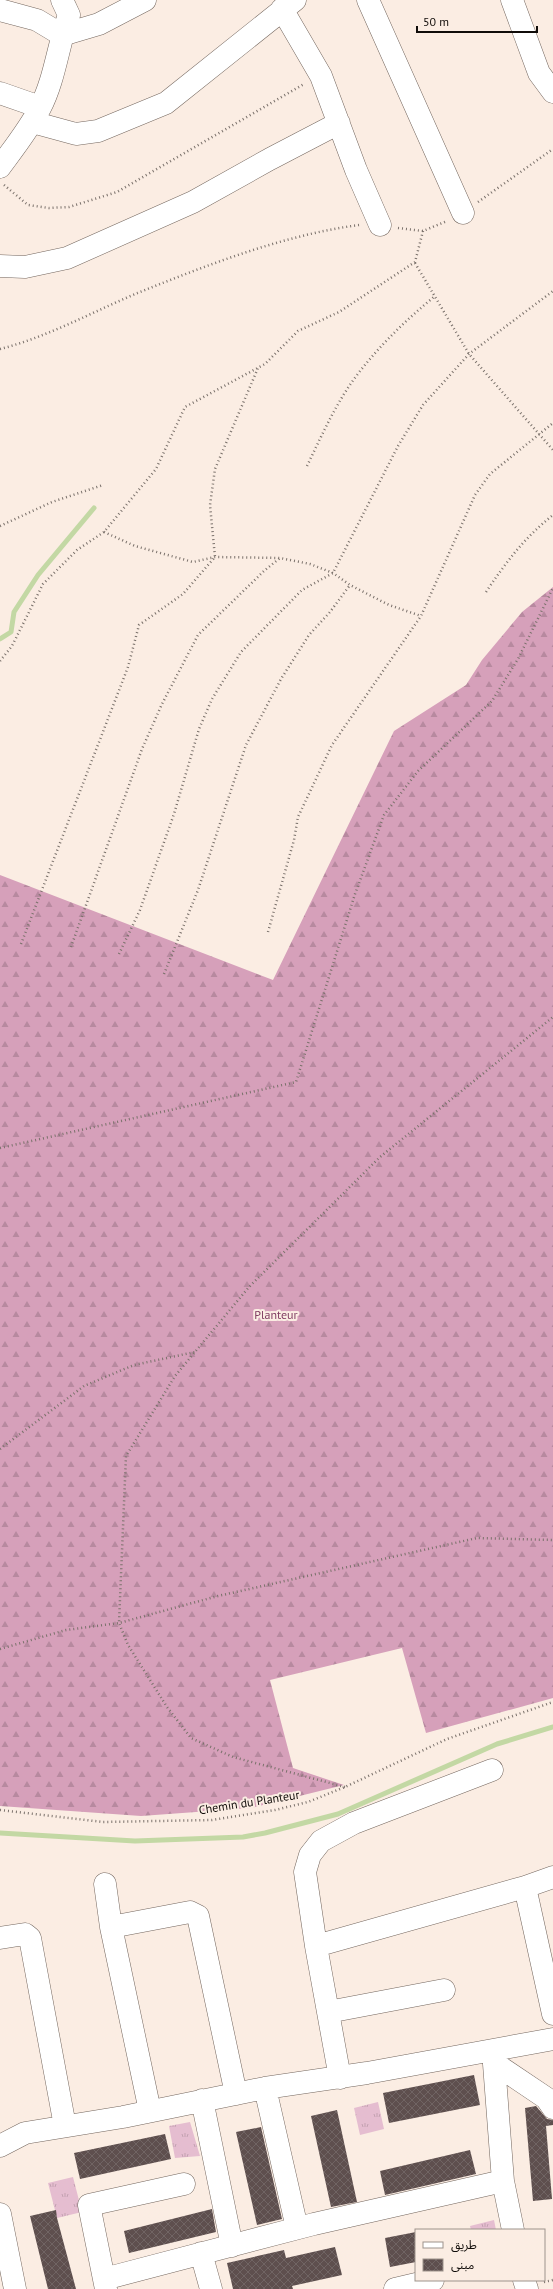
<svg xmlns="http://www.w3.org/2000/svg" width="553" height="2289" viewBox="0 0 553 2289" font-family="'PT Sans','Noto Sans Arabic',sans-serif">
<defs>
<pattern id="grass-tufts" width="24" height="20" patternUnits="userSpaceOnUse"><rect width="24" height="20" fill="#e5bdd0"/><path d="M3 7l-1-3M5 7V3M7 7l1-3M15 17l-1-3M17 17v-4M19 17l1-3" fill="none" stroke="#c3a1b1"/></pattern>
<pattern id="forest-firs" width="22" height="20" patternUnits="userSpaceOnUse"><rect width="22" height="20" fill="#d6a0ba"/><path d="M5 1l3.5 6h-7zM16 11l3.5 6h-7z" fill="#b7899f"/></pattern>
<pattern id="building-cross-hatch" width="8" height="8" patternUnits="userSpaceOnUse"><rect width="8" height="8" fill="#5e4f4e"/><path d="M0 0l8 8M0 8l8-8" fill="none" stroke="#706463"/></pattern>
</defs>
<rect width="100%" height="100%" fill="#fbede3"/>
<path fill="url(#grass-tufts)" d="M378 2102 384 2129 360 2135 354 2108Z
M190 2122 200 2156 175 2158 169 2126Z
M73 2177 82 2212 57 2218 48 2183Z
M494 2220 496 2230H471L470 2226Z"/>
<path fill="url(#forest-firs)" d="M553 587V1698L426 1733 402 1648 270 1680 293 1768 344 1785 251 1808 141 1816 0 1806V875L273 980 394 731 466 685 482 660 522 612Z"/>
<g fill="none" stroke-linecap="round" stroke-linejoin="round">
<path stroke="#c3d8a4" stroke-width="5" d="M0 639 11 632 14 612 38 575 94 508
M0 1833 135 1841 243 1837 265 1833 338 1814 497 1744 553 1727"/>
</g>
<path fill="url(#building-cross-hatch)" d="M474 2075 480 2105 389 2123 383 2093Z
M536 2106 547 2119 553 2120V2125L546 2126 552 2199 533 2201 525 2108Z
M337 2110 357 2202 331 2207 311 2116Z
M261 2127 282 2219 257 2225 236 2132Z
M165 2134 171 2159 80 2179 74 2153Z
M470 2150 476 2174 385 2195 380 2171Z
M212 2209 216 2232 129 2253 124 2231Z
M56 2210 57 2218 76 2289H48L30 2216Z
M416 2232V2262L390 2267 385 2238Z
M335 2247 342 2275 292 2286 293 2289H233L227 2263 284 2250 286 2258Z"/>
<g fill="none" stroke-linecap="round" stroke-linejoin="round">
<defs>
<path id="minor" d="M368 0 463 213
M512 0 539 73 553 92
M282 9 321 76 356 170 380 225
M0 10 37 20 62 35
M62 35 99 24 145 0
M0 93 40 107
M32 122 76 134 98 131 166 103 295 0
M0 167C14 148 29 129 40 108 55 79 58 45 69 15L62 0
M0 266 25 267 67 258 193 202 270 159 339 123
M105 1884 111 1927 150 2111
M525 1887 553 2014
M111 1927 190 1912 198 1916 236 2094
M0 1938 25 1934 30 1938 65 2126
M316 1946 525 1887 553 1877
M328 2012 444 1990
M493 2051 503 2181 513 2230
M494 2063 546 2098 553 2108
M340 2078 316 1946 305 1872 310 1855 321 1841 354 1823 492 1770
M265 2088 297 2228
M202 2100 232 2246
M0 2146 25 2133 123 2117 265 2088 367 2073 553 2039
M0 2214 15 2289
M201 2253 211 2289
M104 2279 314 2224 503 2181
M524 2280 527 2289
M106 2289 89 2205 184 2184
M395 2289 433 2280"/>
</defs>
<use href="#minor" stroke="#74675f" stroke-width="23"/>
<path stroke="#7a716b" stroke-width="2.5" stroke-dasharray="1 3" stroke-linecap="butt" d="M4 185 28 205 49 208 69 207 117 192 304 84
M478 202 553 149
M398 228 423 231 447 221
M415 263 469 354 553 450
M0 349C48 337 94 311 140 292 210 264 284 235 359 225
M307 466C322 435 336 403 357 375 380 345 406 320 435 296
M0 526 52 502 103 485
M104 532 135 546 193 562 215 557 280 558 310 564 333 573 350 585 389 605 421 616
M486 592C507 561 524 538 553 515
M0 661 12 646 43 584 77 550 104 532 156 469 185 407 265 364 298 331 339 312 415 262 423 231
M268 932 294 840 298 817 332 745 421 616 475 495 490 474 553 423
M21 944 128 667 139 625 183 594 215 557 210 505 215 469 258 368
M71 947 142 749 162 704 198 635 265 570 280 558
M119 954 140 910 174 814 199 729 212 699 241 652 302 590 333 573 398 446 423 405 469 354 553 291
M164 974 198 890 246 745 281 679 309 635 330 612 350 585
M0 1148 296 1082 355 894 384 815 418 771 492 701 518 659 553 588
M0 1449 84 1386 134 1365 195 1352
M0 1649 66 1630 119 1623 218 1596 477 1538 553 1540
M345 1787 233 1757 191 1738 167 1707 128 1645 119 1623 126 1456 175 1376 249 1287 380 1157 553 1017
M0 1810 103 1822 212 1820 275 1810 308 1802 345 1787 447 1739 553 1702
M544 2282 553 2280"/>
<use href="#minor" stroke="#fff" stroke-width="22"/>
</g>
<g text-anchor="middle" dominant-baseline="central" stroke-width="4" stroke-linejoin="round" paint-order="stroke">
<g font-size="12" fill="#813d62" stroke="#fbede3">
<text x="276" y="1314">Planteur</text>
</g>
<g font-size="12" fill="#100c09" stroke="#fbede3">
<text transform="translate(249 1802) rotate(-9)">Chemin du Planteur</text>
</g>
</g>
<rect x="415" y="2229" width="130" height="52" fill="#fbede3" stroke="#9d938c"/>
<rect x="423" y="2242" width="20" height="6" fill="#ffffff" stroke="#9d938c"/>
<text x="451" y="2249" font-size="12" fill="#100c09">طريق</text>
<rect x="423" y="2259" width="20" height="12" fill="url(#building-cross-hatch)" stroke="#9d938c"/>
<text x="451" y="2269" font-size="12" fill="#100c09">مبنى</text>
<path d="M417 26v6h120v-6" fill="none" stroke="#100c09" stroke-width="2"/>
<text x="423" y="26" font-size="12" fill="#100c09" stroke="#fbede3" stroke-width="3" paint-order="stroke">50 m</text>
</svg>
